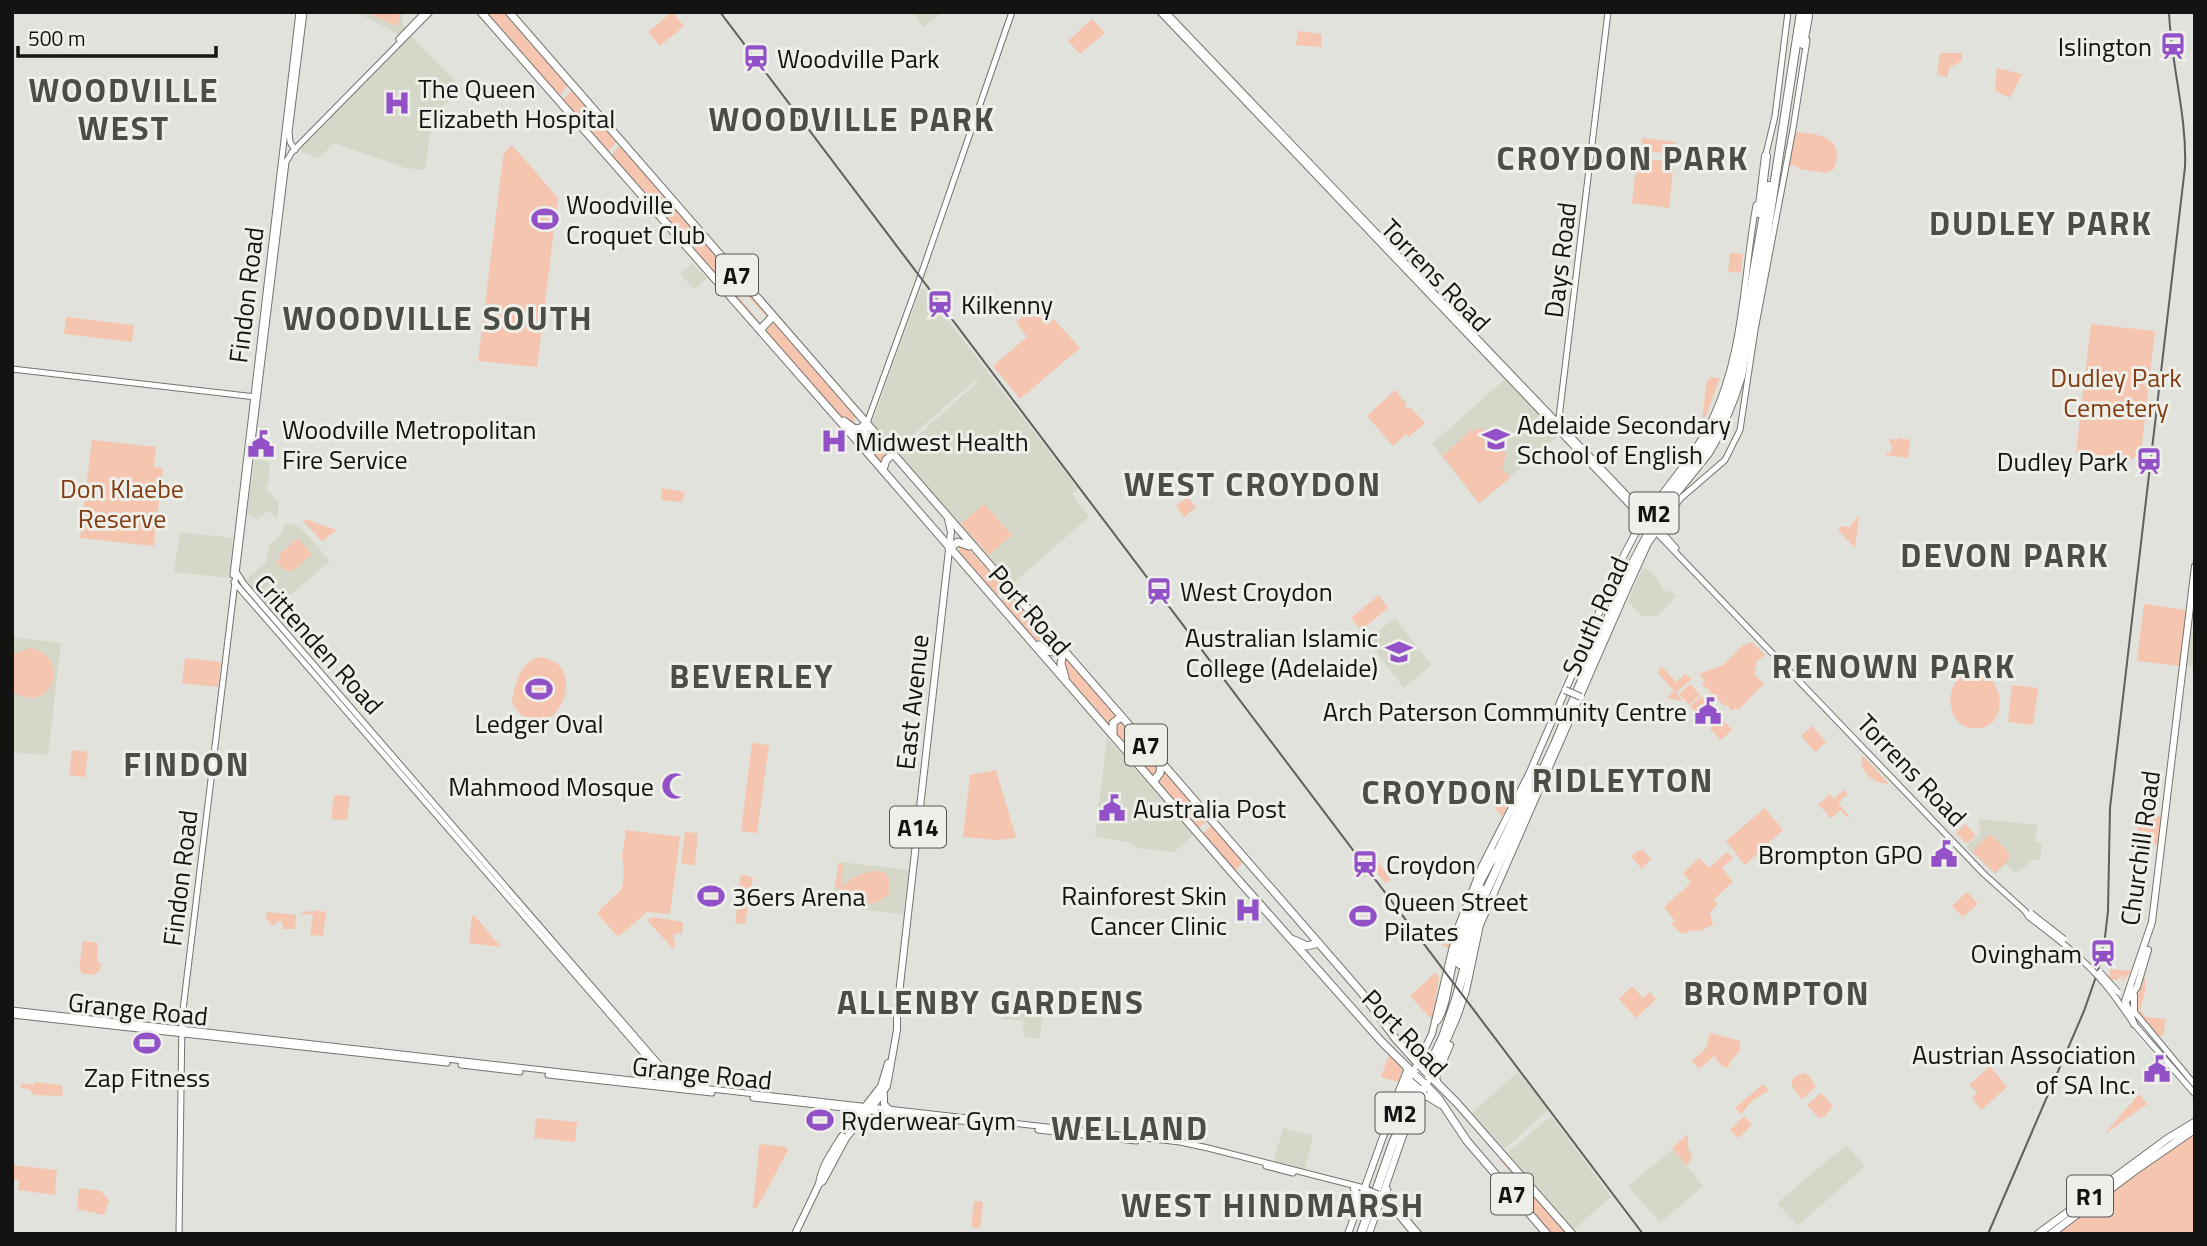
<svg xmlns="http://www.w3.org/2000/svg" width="2207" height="1246" viewBox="0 0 2207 1246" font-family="'Titillium Web',sans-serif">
<rect width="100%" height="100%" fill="#e1e2db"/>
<path fill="#d5d7c9" d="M356 12H403L402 24 406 28 400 35Z
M912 12H937L939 15 923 27Z
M411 36 463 89 432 116 425 170 406 168 334 143 319 158 302 152 301 148Z
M692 263 707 278 694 289 680 274Z
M923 288 1077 488 1072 494 1089 517 1012 584 897 454 979 381 976 380 896 449H894L872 423 920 291Z
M1504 380H1507L1540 415 1558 436 1479 504 1432 444Z
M255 457 270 463 268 481 269 483 265 487 279 503 277 519 269 510 257 520 254 516 247 514Z
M285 523 295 525 303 530 330 561 280 604 283 612 275 618 244 582 266 562 269 545 281 535Z
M180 532 233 538 229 578 174 572Z
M1643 566 1658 579 1661 587 1666 593 1670 590 1676 597 1657 616H1642L1628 602Z
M1395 618 1431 665 1404 688 1367 640Z
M2189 632 2195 633V667L2185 666Z
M12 637 61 643 48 755 12 752Z
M1107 738 1194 834 1174 852 1137 848 1128 842 1097 837 1095 835Z
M1979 819 2037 825 2035 841 2042 843 2040 860 2033 859 2016 874 2006 864 1995 874 1966 847 1980 834Z
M839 862 909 870 903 914 831 906Z
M1004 1003 1026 1008 1027 1006 1043 1007 1040 1039 1024 1037 1023 1020 1001 1019Z
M642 1055 663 1079 662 1081 628 1077 630 1065Z
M1518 1072 1548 1110 1504 1149 1472 1113Z
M1176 1112 1199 1115 1195 1140 1172 1137Z
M1551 1116 1611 1197 1574 1229 1507 1153Z
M1283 1128 1313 1136 1305 1168 1302 1170 1275 1163 1274 1161Z
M1846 1145 1865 1166 1798 1226 1777 1203Z
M1673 1149 1703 1186 1660 1223 1628 1186Z"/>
<path fill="#f5c5af" d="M371 12H400L398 26 373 16Z
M487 12H505L568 85 560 95 557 94Z
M672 12 684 26 660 46 648 32Z
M1092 19 1105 33 1080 54 1068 41Z
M1298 31 1322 34 1321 47 1296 45Z
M1940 53H1962V61L1950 67 1947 78 1937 74Z
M1997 68 2022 74 2010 98 1995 91Z
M571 91 574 92 617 141 609 151 606 150 562 100Z
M1795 132C1818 134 1846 136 1834 169L1826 173 1799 169 1795 165 1788 166Z
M1642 138 1676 142 1675 154 1641 151Z
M512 145 558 198 537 367 478 361 503 158 505 152Z
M619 146 622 147 731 271 722 281 612 157 613 153Z
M1637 158 1674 162 1669 208 1632 203Z
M1730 253 1743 254 1741 273 1728 272Z
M734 276 769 315 768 319 765 318 766 316 736 284 731 288 760 322H764L760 326 724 285Z
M1032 309 1047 325 1054 319 1080 348 1020 399 993 366 1027 337 1016 322Z
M66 317 134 325 132 342 64 334Z
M773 320 855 416 854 423H847L814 389 764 329Z
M2091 324 2155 331 2141 452 2131 460 2076 453Z
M1710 377 1720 378 1704 421 1702 420 1707 379 1710 381Z
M1395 390 1407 404 1405 406 1408 409 1410 407 1425 423 1409 437 1406 434 1393 446 1367 416Z
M1480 427 1506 454 1502 468 1510 478 1479 503 1443 456 1472 429 1475 431Z
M868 432 889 455 882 465C875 455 867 442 868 432Z
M1899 438 1910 440 1908 458 1886 455V453H1890L1892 444 1889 443 1890 439H1895V442Z
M92 440 156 447 154 467 163 468 154 546 80 538Z
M662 488 685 492 682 502 661 500Z
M1187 497 1196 507 1184 517 1176 506Z
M984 504 1012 535 989 555 961 524Z
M1859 516 1855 548 1838 530 1842 526 1851 527 1852 523Z
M305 519 337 530 322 541 304 522Z
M298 538 312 554 294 570 288 572 276 562 280 559 279 555Z
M960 545 967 547 1006 590 995 597 958 551Z
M1009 594H1011L1051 642V649L1044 648 1001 603V601Z
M1379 595 1388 608 1361 630 1351 618Z
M2144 604 2187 610 2180 666 2137 661Z
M1752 642 1765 655 1756 662 1757 665 1754 669 1756 671 1754 674 1764 684 1738 710 1736 708 1732 711 1727 705 1724 706 1708 690 1711 687 1707 689 1702 684 1705 681 1699 674 1723 665 1743 645Z
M31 648C72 657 53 716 12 692V654Z
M541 657C549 659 559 662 563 671 577 699 540 750 512 703 514 686 520 660 541 657Z
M185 658 221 662 218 687 182 683Z
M1067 659 1117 715 1113 719 1111 729 1069 680 1062 667Z
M1662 667 1676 682 1685 674 1692 679 1676 693 1683 701 1667 698 1674 691 1657 672Z
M1977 670C1995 675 2005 698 1997 715 1994 722 1988 727 1981 728 1944 735 1938 675 1977 670Z
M1690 684 1700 695 1689 705 1679 694Z
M2012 685 2038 688 2033 725 2008 722Z
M1701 696 1712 708 1700 718 1690 706Z
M1721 718 1732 730 1721 740 1710 729Z
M1121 719 1158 761V773L1154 778 1117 738 1114 724Z
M1812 726 1826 742 1815 752 1801 736Z
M752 743 769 745 757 833 741 831Z
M72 750 88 752 85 777 69 775Z
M1862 755 1889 784C1872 783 1859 772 1862 755Z
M1162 766 1208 820 1198 829 1156 781Z
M996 770 1016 838 996 840 963 837 970 775Z
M1519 783 1502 817 1493 806Z
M1823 788 1834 799 1844 790 1848 794 1838 803 1850 817 1848 818 1840 810 1830 819 1825 811 1818 805 1829 795Z
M334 795 350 796 347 820 331 819Z
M1765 808 1783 830 1745 865 1726 841Z
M2140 814 2164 816 2161 845 2136 842Z
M1213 824 1245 861 1234 871 1202 834Z
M1965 824 1976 835 1967 844 1956 833Z
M626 830 680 837 670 914 647 912 618 937 597 913 622 889 624 872 622 856Z
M685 832 698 833 695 865 681 864Z
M1990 834 2007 850V854H2010L2008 860 1995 873 1972 851Z
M1369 849 1391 880 1385 883 1362 854Z
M1642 849 1651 859 1642 869 1631 856Z
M1727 852 1733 858 1722 868 1733 882 1714 899 1718 904 1710 913 1713 925 1699 931 1693 930 1682 934 1671 924 1675 921 1664 907 1691 883 1683 873 1699 858 1709 868Z
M839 862 843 863 841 887C856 873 896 856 889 894 877 906 860 906 845 901L840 889 835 888Z
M741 874 753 878 745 924 735 923Z
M1967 892 1978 904 1963 917 1952 906Z
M313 910 326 912 323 936 310 935 313 915 302 914 303 911 313 912Z
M267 912 296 915 295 929H283L282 922 276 921 275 925H270V921L266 919Z
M472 916H475L501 947 469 943Z
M652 917 683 922 682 935 679 933 673 935 675 942 674 950 647 920Z
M1449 929 1453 934 1449 949 1434 940Z
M83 941 98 943 97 961 101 964 100 970 95 975 83 974 79 969Z
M2110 969 2132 971 2122 982 2123 975 2117 980H2111L2109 977Z
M1436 972 1439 979 1432 1020 1410 996Z
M2145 977V992L2140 1010 2146 1017 2166 1019 2163 1036 2160 1037 2156 1034C2146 1023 2131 1010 2138 994 2140 988 2143 986 2143 978Z
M1632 986 1643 998 1650 992 1656 999 1636 1018 1619 999Z
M1710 1033 1740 1041V1051L1730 1062 1728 1068 1723 1067 1714 1056 1699 1069 1692 1061 1706 1048Z
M1388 1057H1392L1403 1070 1398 1082 1381 1077Z
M1990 1066 2007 1087 1981 1110 1972 1098 1977 1093 1969 1085Z
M1804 1073 1809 1076 1816 1087 1802 1099C1793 1088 1783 1080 1804 1073Z
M34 1082 62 1085 63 1096 34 1095 29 1089 21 1088V1083L34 1085Z
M1763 1084 1769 1090 1752 1101 1741 1114 1735 1108Z
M1821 1093 1833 1106 1824 1117 1819 1118 1807 1105Z
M2139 1094 2147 1104 2105 1134V1133Z
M1744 1116 1752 1125 1738 1138 1730 1130Z
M536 1118 577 1122 575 1142 534 1138Z
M2195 1131V1234H2054Z
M1688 1134V1148L1692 1156 1687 1166 1672 1148Z
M762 1144 786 1147 788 1150 757 1208H753L759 1146Z
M1502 1157 1531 1191V1195L1526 1202 1513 1187 1518 1181 1500 1160Z
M12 1165 57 1170 55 1195 18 1190 19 1181 12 1178Z
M79 1188 101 1191 109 1201 104 1215 77 1209Z
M1261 1195 1278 1200 1274 1213 1257 1208Z
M1536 1197 1568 1233 1551 1234 1527 1206Z
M974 1201 983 1202 980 1228 971 1227Z"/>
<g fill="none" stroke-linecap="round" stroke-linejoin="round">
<defs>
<path id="secondary" d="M1160 12 1643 519C1666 487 1693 457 1711 421 1744 354 1743 277 1756 205
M1166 12 1646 515
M399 39 425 12
M1807 40 1793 129 1755 330 1740 430 1725 460 1681 498 1656 532 1984 874 2025 911 2029 917
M295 150 290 142 289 132 304 12
M1765 158 1775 116 1788 12
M12 369 256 397
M1558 426 1608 12
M873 459 865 435 867 423 922 272 1012 12
M1658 528 1676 548
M237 573 244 584 677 1085
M233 575 299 12
M234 582 670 1084
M2115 997 2134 1024 2195 1094
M2132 1009 2195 1085
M12 1010 1180 1142 1208 1148 1368 1189
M12 1015 447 1063
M461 1065 520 1072
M548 1075 712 1093
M753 1098 997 1125
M1038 1130 1136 1141
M1266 1166 1293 1173
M1379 1195 1397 1208 1419 1234
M1379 1200 1395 1211 1414 1234
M179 1234 182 1018 286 162 292 152 430 12"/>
<path id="primary" d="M1459 925 1482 866 1529 774 1624 555 1643 519
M2127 1000 2137 987 2148 950
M2125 1001 2152 922 2195 566
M2125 1001 2134 1024
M2134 1012V995
M1438 1084 1436 1078 1450 1045
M884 1095V1104L889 1109
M1392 1108 1407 1071 1406 1066
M850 1109 853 1116 852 1123
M860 1113 881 1086 888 1063
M819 1184C821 1167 833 1150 842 1136
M1354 1189 1357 1193V1201
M1387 1189 1389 1201
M795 1234 819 1184 823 1181 846 1138 880 1097 887 1086 897 1030V1012L951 532 948 519
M1348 1234 1388 1123 1432 1034 1453 946
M1369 1234 1406 1127 1437 1063 1457 1017 1466 991 1480 925 1624 596 1648 543 1656 532"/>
<path id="trunk" d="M481 12 873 459 1234 875 1381 1041 1415 1075
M509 12 1362 993 1395 1038 1420 1066
M760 330 773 316
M844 421 855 429 861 428 867 423
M883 470 886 460 893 454
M949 548 958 542 969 546
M1039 645C1045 653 1054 653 1063 651
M1063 651 1061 664 1065 677
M1113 735V723L1121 717
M1153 782 1160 773 1161 762
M1294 940 1307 946 1319 943
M1406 1047 1418 1054 1424 1053
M1428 1074 1457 1103 1572 1234
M1424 1083 1439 1099 1467 1141 1547 1234
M1420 1098 1427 1096 1440 1104
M2038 1234 2167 1139 2195 1122
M2051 1234 2137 1169 2195 1129"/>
<path id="motorway" d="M1803 44 1808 16
M1759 213 1766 156
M1653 515 1706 442 1719 417 1731 385 1743 333 1769 186
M1495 858 1538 769
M1460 964 1471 917 1481 889
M1437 1020C1446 1005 1447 985 1451 968 1461 927 1473 888 1496 853
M1399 1116 1421 1071
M1361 1234 1393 1143 1443 1037 1456 999 1484 896 1555 744 1626 576 1659 514 1708 453 1720 432 1734 397 1741 376 1763 258 1801 12"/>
</defs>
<use href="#secondary" stroke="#73746e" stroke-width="7"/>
<use href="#primary" stroke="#73746e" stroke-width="8"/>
<use href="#trunk" stroke="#73746e" stroke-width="9"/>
<use href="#motorway" stroke="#73746e" stroke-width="10"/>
<use href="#secondary" stroke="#fff" stroke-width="5"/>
<use href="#primary" stroke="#fff" stroke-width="6"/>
<use href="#trunk" stroke="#fff" stroke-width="7"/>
<use href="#motorway" stroke="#fff" stroke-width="8"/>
<path stroke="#5f605b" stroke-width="2" d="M720 12 1643 1234
M1988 1234 2084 1011 2098 971 2105 937 2108 911 2110 808 2185 167C2187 115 2171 65 2169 12"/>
<defs>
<path id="secondary-bridge" d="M1646 515 1658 528
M1643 519 1656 532
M2031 913 2064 939
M2029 917C2061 941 2091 964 2115 997
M2100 972 2118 992
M1368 1190 1378 1194
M1367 1194 1377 1199"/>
<path id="primary-bridge" d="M1565 690 1581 697"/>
<path id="trunk-bridge" d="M1420 1066 1428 1074
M1415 1075 1424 1083"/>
</defs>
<use href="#secondary-bridge" stroke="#73746e" stroke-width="7" stroke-linecap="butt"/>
<use href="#primary-bridge" stroke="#73746e" stroke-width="8" stroke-linecap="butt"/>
<use href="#trunk-bridge" stroke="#73746e" stroke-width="9" stroke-linecap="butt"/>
<use href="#secondary-bridge" stroke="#fff" stroke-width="5"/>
<use href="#primary-bridge" stroke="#fff" stroke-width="6"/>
<use href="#trunk-bridge" stroke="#fff" stroke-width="7"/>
</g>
<defs>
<symbol id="station-bare" viewBox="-9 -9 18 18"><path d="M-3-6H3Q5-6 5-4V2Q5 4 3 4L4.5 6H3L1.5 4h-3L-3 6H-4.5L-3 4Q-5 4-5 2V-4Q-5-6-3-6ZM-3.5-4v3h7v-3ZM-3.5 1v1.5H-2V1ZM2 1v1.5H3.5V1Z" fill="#9251c7" stroke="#eeefe9" stroke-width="2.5" paint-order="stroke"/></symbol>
<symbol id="hospital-bare" viewBox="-9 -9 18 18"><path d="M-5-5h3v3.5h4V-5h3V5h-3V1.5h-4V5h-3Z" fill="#9251c7" stroke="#eeefe9" stroke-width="2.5" paint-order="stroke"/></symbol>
<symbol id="stadium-bare" viewBox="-9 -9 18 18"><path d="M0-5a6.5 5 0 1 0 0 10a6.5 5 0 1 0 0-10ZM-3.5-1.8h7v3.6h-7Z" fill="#9251c7" stroke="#eeefe9" stroke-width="2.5" paint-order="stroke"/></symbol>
<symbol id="school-bare" viewBox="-9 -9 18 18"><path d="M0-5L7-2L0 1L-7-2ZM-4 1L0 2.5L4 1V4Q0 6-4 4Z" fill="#9251c7" stroke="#eeefe9" stroke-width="2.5" paint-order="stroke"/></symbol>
<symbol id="civic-bare" viewBox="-9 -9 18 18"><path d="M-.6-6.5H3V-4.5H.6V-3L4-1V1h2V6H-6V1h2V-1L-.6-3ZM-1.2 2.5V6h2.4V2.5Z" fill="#9251c7" stroke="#eeefe9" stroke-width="2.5" paint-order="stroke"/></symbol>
<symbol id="mosque-bare" viewBox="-9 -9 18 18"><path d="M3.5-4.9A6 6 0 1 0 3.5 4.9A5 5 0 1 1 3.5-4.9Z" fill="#9251c7" stroke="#eeefe9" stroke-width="2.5" paint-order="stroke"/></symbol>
</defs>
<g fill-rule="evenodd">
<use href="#station-bare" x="2154" y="27" width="38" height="38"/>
<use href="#station-bare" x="737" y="39" width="38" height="38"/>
<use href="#hospital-bare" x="378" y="84" width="38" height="38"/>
<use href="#stadium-bare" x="526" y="200" width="38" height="38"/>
<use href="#station-bare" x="921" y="285" width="38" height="38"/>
<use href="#school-bare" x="1477" y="420" width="38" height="38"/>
<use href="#hospital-bare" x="815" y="422" width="38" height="38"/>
<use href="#civic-bare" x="242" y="425" width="38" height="38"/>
<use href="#station-bare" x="2130" y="442" width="38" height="38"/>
<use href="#station-bare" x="1140" y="572" width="38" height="38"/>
<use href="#school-bare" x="1380" y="633" width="38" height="38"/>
<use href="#stadium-bare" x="520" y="670" width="38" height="38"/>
<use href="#civic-bare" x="1689" y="692" width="38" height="38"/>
<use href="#mosque-bare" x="656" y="767" width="38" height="38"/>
<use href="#civic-bare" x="1093" y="789" width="38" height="38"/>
<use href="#civic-bare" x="1925" y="835" width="38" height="38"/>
<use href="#station-bare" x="1346" y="845" width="38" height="38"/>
<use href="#stadium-bare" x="692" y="877" width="38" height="38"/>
<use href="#hospital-bare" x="1229" y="891" width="38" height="38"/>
<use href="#stadium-bare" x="1344" y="897" width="38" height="38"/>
<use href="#station-bare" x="2084" y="934" width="38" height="38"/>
<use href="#stadium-bare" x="128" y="1024" width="38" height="38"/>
<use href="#civic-bare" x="2138" y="1050" width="38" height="38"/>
<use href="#stadium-bare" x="801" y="1101" width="38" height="38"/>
</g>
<g text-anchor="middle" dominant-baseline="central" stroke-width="6" stroke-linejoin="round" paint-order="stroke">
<g fill="#eeefe9" stroke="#555652" stroke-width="2">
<rect x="716" y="254.5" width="42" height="41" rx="5"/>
<rect x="1629.5" y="492.5" width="49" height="41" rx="5"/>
<rect x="1125" y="724.5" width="42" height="41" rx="5"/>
<rect x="890" y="806.5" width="56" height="41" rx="5"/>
<rect x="1375.5" y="1092.5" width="49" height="41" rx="5"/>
<rect x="1491" y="1173.5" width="42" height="41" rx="5"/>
<rect x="2067" y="1175.5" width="46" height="41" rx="5"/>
</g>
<g font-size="24" font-weight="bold" fill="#131411">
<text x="737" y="275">A7</text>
<text x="1654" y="513">M2</text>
<text x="1146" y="745">A7</text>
<text x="918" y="827">A14</text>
<text x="1400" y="1113">M2</text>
<text x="1512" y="1194">A7</text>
<text x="2090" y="1196">R1</text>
</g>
<g font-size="26" fill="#131411" stroke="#eeefe9" text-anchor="start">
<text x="2152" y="46" text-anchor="end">Islington</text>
<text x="777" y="58">Woodville Park</text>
<text x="418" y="88">The Queen<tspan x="418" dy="30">Elizabeth Hospital</tspan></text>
<text x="566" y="204">Woodville<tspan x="566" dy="30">Croquet Club</tspan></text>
<text x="961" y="304">Kilkenny</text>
<text x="1517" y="424">Adelaide Secondary<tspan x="1517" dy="30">School of English</tspan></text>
<text x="282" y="429">Woodville Metropolitan<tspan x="282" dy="30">Fire Service</tspan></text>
<text x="855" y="441">Midwest Health</text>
<text x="2128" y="461" text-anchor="end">Dudley Park</text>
<text x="1180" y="591">West Croydon</text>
<text x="1378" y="637" text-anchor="end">Australian Islamic<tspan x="1378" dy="30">College (Adelaide)</tspan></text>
<text x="1687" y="711" text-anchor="end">Arch Paterson Community Centre</text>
<text x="539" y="723" text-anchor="middle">Ledger Oval</text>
<text x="654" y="786" text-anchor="end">Mahmood Mosque</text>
<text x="1133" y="808">Australia Post</text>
<text x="1923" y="854" text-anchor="end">Brompton GPO</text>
<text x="1386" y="864">Croydon</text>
<text x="1227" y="895" text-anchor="end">Rainforest Skin<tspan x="1227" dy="30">Cancer Clinic</tspan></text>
<text x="732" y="896">36ers Arena</text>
<text x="1384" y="901">Queen Street<tspan x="1384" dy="30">Pilates</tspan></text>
<text x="2082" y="953" text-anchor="end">Ovingham</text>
<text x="2136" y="1054" text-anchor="end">Austrian Association<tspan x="2136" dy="30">of SA Inc.</tspan></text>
<text x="147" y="1077" text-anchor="middle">Zap Fitness</text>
<text x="841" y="1120">Ryderwear Gym</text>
</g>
<g font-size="26" fill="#131411" stroke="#eeefe9">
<text transform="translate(1560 260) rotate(-83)">Days Road</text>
<text transform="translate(1436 275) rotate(46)">Torrens Road</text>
<text transform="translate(246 295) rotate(-83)">Findon Road</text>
<text transform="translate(1030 610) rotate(49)">Port Road</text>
<text transform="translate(1595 616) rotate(-66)">South Road</text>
<text transform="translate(319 644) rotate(48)">Crittenden Road</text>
<text transform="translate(912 702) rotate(-84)">East Avenue</text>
<text transform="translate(1912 770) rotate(46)">Torrens Road</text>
<text transform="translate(2140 848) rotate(-82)">Churchill Road</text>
<text transform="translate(180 878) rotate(-83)">Findon Road</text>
<text transform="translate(138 1009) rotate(6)">Grange Road</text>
<text transform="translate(1405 1033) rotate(46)">Port Road</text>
<text transform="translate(702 1073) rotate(6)">Grange Road</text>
</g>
<g font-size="26" fill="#833d14" stroke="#eeefe9">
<text x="2116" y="377">Dudley Park<tspan x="2116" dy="30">Cemetery</tspan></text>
<text x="122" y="488">Don Klaebe<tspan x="122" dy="30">Reserve</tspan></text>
</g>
<g font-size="33" font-weight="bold" letter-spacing="2" fill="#4d4d48" stroke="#eeefe9">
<text x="124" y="90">WOODVILLE<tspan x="124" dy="38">WEST</tspan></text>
<text x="852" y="119">WOODVILLE PARK</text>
<text x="1623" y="158">CROYDON PARK</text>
<text x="2041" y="223">DUDLEY PARK</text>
<text x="438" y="318">WOODVILLE SOUTH</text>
<text x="1253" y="484">WEST CROYDON</text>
<text x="2005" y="555">DEVON PARK</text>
<text x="1894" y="666">RENOWN PARK</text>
<text x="752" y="676">BEVERLEY</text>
<text x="187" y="764">FINDON</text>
<text x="1623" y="780">RIDLEYTON</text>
<text x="1440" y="792">CROYDON</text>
<text x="1777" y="993">BROMPTON</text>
<text x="991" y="1002">ALLENBY GARDENS</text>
<text x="1130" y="1128">WELLAND</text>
<text x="1273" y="1205">WEST HINDMARSH</text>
</g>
</g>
<rect width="2207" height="1246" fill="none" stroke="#131411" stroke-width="28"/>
<path d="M18 46v10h198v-10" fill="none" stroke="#131411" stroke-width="3.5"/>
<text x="28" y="46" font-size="21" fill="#131411" stroke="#eeefe9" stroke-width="5" paint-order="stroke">500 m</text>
</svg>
